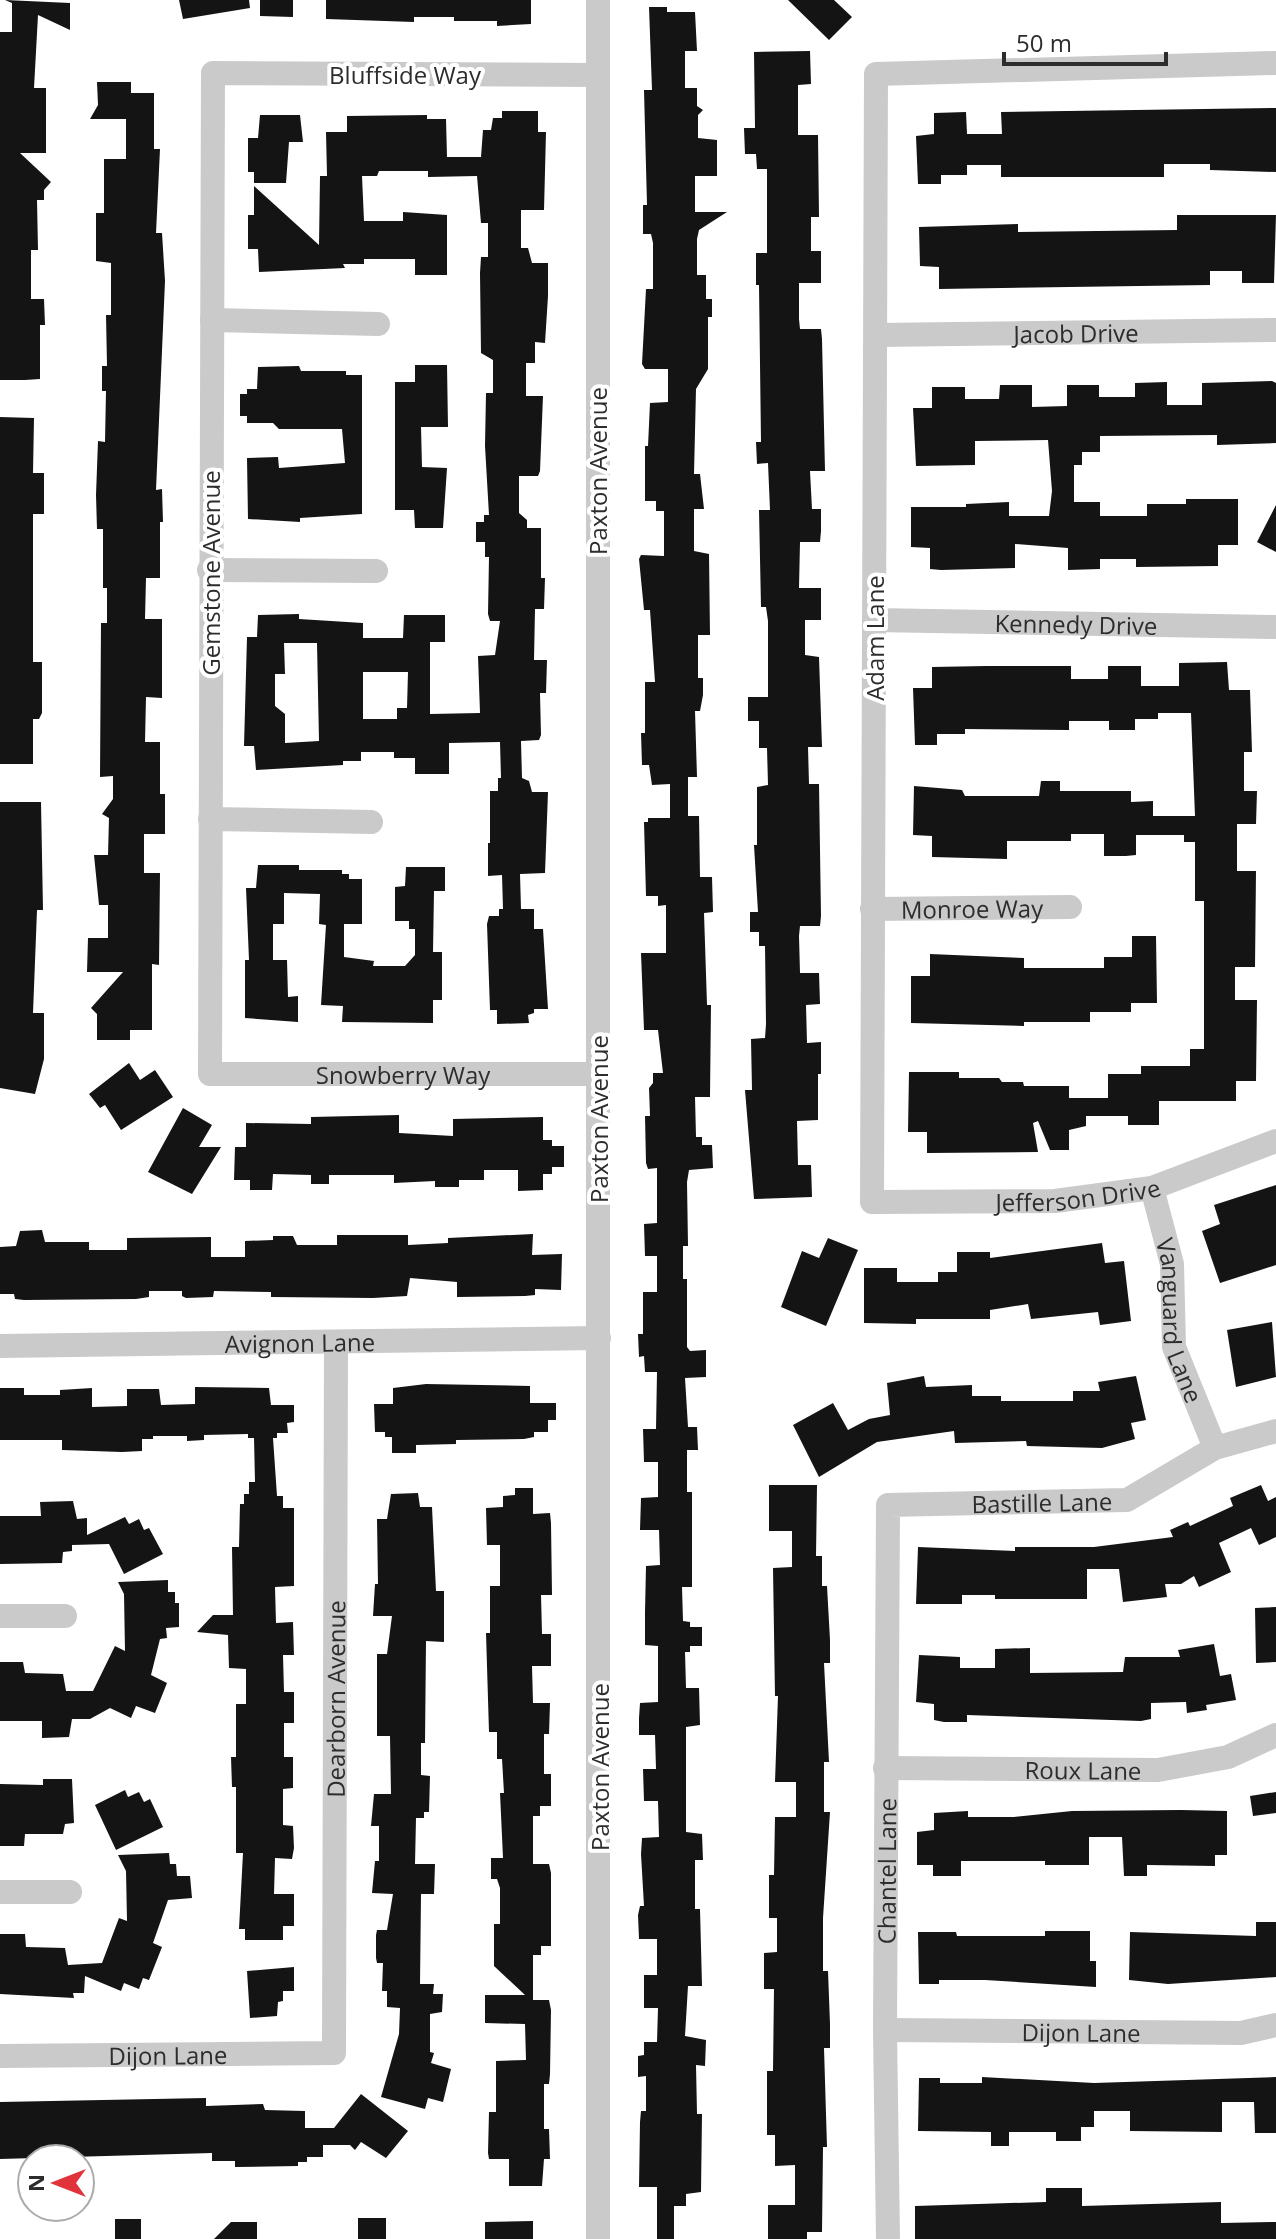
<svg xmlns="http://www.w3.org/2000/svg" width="1276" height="2239" viewBox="0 0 1276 2239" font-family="'Open Sans',sans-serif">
<rect width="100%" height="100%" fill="#fff"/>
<path fill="#141414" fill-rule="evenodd" d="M5 0 70 3V30L38 15 34 88H46V153H20L51 182 44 190V200H37L38 250H31V299H44L45 325H40V379L25 380H0V32H12V3Z
M179 0H249L250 8 183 19Z
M260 0H293V17L260 16Z
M326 0H531V24L497 26V21H454V17H414V22L326 19Z
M788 0H834L852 17 829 40Z
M649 7H667V12H695L697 51H685V88H697V106L703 110 698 115V138L717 140V176H695V212H727L699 230 697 239V275H706V299H712V317H708V369L696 389 694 474H700L704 509H694V551L709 554 710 635H698V678H703V695L700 711H695L697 777H688V816H699L700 877H712L713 912 704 913 707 1005H711L710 1097H695L696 1137H702V1145H712L713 1168 689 1170 687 1182 688 1246H683V1279H687V1347L690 1351 706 1350V1377L685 1378 688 1427H697L698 1450H687V1492H692V1587H682L683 1621 690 1622V1627H702V1646H690V1652H685L686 1688H699L700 1725 686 1727V1832L702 1834 703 1860H695V1909H700L702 1986H688L685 2036 706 2040 705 2066 696 2065 697 2114H702L701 2192 686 2194V2206H674V2239H657V2187H639L640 2122 641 2111H646V2076L638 2077V2056L644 2055V2042H657L658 2008H644V1975H657V1939H639L638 1915 640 1906H644L641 1854 642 1838 659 1837 658 1801H644L643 1769H656L655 1735H639V1718L640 1703 658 1702V1646L645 1645V1612L646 1566 660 1565 659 1530H640L641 1498 658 1497V1462H644L643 1429H656L657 1372H645L644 1356 639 1357 638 1334H643V1292H657V1256H645L644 1224 657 1223V1168L648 1169 646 1163 645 1116H650L649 1088 653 1083V1073H663L658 1030H644L641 953H666V905L658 906V896H646L644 822H648V818H670V784L652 785 649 765H642L641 733H645V682H655L650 610H644L639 559 641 555 664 556V511H656V501H645V446H648L650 403 668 402V369H645L642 364 646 289H653V243L651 234H643V205H647L644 90H652Z
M810 51 811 84 798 85V135H818L819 217H811V251H821V283H799V319L800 329H821L822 339 825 471H810L812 509H821V531L820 542H800L799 588H821V620H805V655L819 657 822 747H808L809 784H819L821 916 820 926H800L799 936 800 973H819L820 1004 806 1005 807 1043 821 1042V1074H818V1120L797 1121 798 1165H811L812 1197 754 1199 745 1090H752L751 1039 765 1038 766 1024 765 946H759V932H750V912H758L754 845H757V787L768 785 767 748H759V721H748V697H768V621L766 607H761L759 510H770L768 463 757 464 756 442H761L759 285H756V253H767V169H757L756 154H745L744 128H755L754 52Z
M97 82H131V93H154V149H160L156 233H162L165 281 156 490 162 489 163 522H160V578H146L145 619H162V698L146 697 145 742H160V794H165V834H144V873H160L159 965 152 964V1030H130V1040H97V1014L91 1008 123 972H87L88 938H108V905H99L94 855H108L109 818 102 814 113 799V776L100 777 101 623H107V588H103V529H97L96 495 98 441 105 442 106 391H102V366H107L106 315H111V263L96 261V213H104V159H126V119H90L98 105Z
M1276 108V172L1210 170V164H1164V177H1001V165H967V175H941V184H918L916 136 934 134V113L966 112 967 134H1002L1001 112Z
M502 111H538V132H546L544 210H521V248H528L532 263H548V296L545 343 535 342V363H526V396H543L540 471 538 476H519V513L527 520V528H541V578H545L544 609H535L534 660H547L546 693H540L541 735 539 740 521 741 522 778 529 781 532 792H548L545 873 520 874 521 909H534V929H543L548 1009H534V1013L528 1015 529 1023 497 1024V1010H490L487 924 489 916H499V909H503L502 875 488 876V843H490V791H498V778H501L500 742 449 743V774H415V758H394V752H361V761H343V765L256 770 254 746H244L247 637H257L258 615 299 614V619L363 623V638H403L404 615H445V642H430V714L480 713 478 656 495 655 500 621H490L488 614 489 557H485V542H476V522H484V515H489L485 446 486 393H493V360L481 353 480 273 481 257H488V223H481L477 176 428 177V171H379L377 176H362L364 221H403V212L447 215V275H415V259H364V264H343L345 268 259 272 258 249H248V215H254V186L319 245 320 176H327L326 132H347V116L427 115V119H446L447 157H481L483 130H491L493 118H502ZM284 643H317L319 741 285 743V714L275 706V674H285ZM363 672H408L407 708H397V719H363Z
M260 115H300L303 142H289L286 183H254V172H248V138H258Z
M1177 215H1276L1274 283H1242V271H1210V285L939 289V267L920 266 919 227 1018 224V232L1177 230Z
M415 365H447L448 427H421L422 467 447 468 443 528H415L414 510H395V382H415Z
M299 366 301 371H346V375H362V514L300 518V522L248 519 247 458 278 457 279 468 345 463 342 429H279L273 423H247V416H240V394H247V389H257L258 367Z
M1272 381 1276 383V443L1217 445V435L1100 436V452H1082V465H1074V502H1100V516H1147V504H1186V499H1238V545H1218V566L1136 567V559H1100V569L1068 570V548L1015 544V568L941 570 930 569V548L911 547V507H966V504L1009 502V516H1049L1052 491 1048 440 975 441V465L916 466 913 408H932V387H965V399H999L1000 385H1032V407L1067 406V385H1099V397H1135V383L1167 382V405H1202V383Z
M0 417 34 418 33 473H44V514H33V662H42V713L39 719H33V764H0Z
M1276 505V552L1257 542Z
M1227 662 1229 690H1250L1252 752H1244V791H1257L1256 824H1237V871H1256L1255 967H1235V1000H1257L1256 1081H1236V1101H1159V1125H1128V1116H1086V1126L1069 1130V1150H1050L1038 1121 1033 1123 1038 1152 927 1153V1132H908L909 1072H959V1078H999L1002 1082H1023L1024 1086H1069V1098H1108V1074H1141V1066H1190V1049H1204V901H1195V842H1184V835H1136V855L1126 856H1104V834H1071V841H1007V859L932 857V836L913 835 914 786 962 790 965 796H1039L1041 781H1060V791H1131V802L1153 801V816H1195L1191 713H1158V719H1135V730H1109V721H1069V730L965 729V734H937V745H915L913 688H932V667L986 666H1071V679H1108V666H1141V686H1179V663Z
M0 802H41L43 910H37L33 1013H44V1059L35 1094 0 1088Z
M258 865H299V870H342V874H349V879H362V924H344V957L374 961 373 966H405L415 955V929H409V921H395V887L405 886 406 867H445V891H434L433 952H442V1000H433V1023L342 1022 343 1006 321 1005 326 925 319 924 320 894 284 893V924H273V960H287L288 997 298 996V1022L245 1018V960H249L246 888H256Z
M1132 936H1156L1157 1003H1131V1012H1090V1022H1024V1026L911 1023V976H930V954L1024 958V968H1104V957H1132Z
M129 1063 140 1080 155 1070 173 1097 121 1130 105 1105 100 1108 89 1094Z
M183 1108 212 1125 199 1147H221L192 1194 148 1172Z
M399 1115V1133L453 1136V1119L543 1117V1140H552V1146H564V1167H552V1174H543V1190L518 1191V1170H484V1180H459V1187H435V1181L394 1183V1175H329V1184H311V1175L273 1174 272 1190H250V1180H234L235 1147H246V1123L311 1124V1117Z
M1276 1185V1265L1220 1283 1202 1231 1220 1224 1214 1205Z
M42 1230 45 1242H89V1250H127V1238L211 1237V1257H245V1241L273 1240V1236H293L297 1245H337V1235H408V1245L448 1243V1238L533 1234 532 1255 562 1254 561 1290 535 1289V1295L525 1296 457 1297V1282L410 1278 407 1296 373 1298 271 1297V1292L214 1291 213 1297 186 1298 182 1296V1291H149V1297L136 1299 24 1300 15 1299 14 1294H0V1247L16 1246 20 1231Z
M828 1238 858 1250 826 1326 781 1307 802 1251 819 1258Z
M1102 1243 1105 1263 1124 1261 1131 1321 1100 1325 1098 1312 1031 1319 1028 1304 990 1310V1319H916V1324L864 1323V1268H897V1282H938V1272H957V1252H990V1258Z
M1272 1322 1276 1377 1236 1387 1227 1330Z
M924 1376 926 1387 972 1385V1396H1001V1401H1073V1391H1100L1098 1382 1136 1376 1146 1420 1131 1423 1135 1439 1102 1448 1027 1446 1026 1441 955 1443 954 1431 877 1442 819 1477 793 1425 833 1403 848 1430 869 1419 890 1415 887 1383Z
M426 1384 530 1386V1403H556V1420H548V1432H534V1437L524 1439 456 1440V1444L416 1445V1453H392V1437H385V1432H375L374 1404H393V1388Z
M195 1387 269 1388 271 1405H294V1422L287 1423 288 1433H277V1438H273L277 1496H283V1508H294V1586L275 1587 276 1623 293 1622 294 1655H283L284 1692H294V1723H284V1757H293V1788L283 1789V1825L293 1826 294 1848 292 1859 275 1858 274 1894H294V1926H283V1940H245V1929H239L243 1853H236V1787H232L231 1757H236V1704H246V1669L229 1668 228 1635 197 1632 213 1615H233L232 1547H239L240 1504H244V1494H249V1482H255L254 1438H248V1434L204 1435V1440L187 1441V1436H153V1439H142V1451L122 1452 62 1450V1440H0V1388H24V1395H60V1390L92 1388V1407L127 1406V1389H159L161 1405 195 1404Z
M769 1485H817L816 1556H822V1586H827L830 1640V1663H824L829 1762H824V1812H830L823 1918V1971H828L830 2024V2048H824L827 2147H823L822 2232H807V2239H768V2205H795V2165L775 2166V2135H767V2071H773L774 1989H764V1953L777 1952V1918H769V1875H774L775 1817H796V1782H775L778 1696H775L773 1568 792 1567V1531H769Z
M1261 1485 1268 1501 1276 1497V1537L1259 1545 1251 1528 1219 1543 1231 1572 1199 1587 1194 1576 1181 1584H1165L1167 1597 1123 1602 1119 1569H1087V1599H995V1595H962V1604H916L918 1547 1015 1551V1547H1094L1173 1537 1170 1530 1188 1522 1190 1526 1233 1506 1230 1498Z
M515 1488H533V1514L550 1513 551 1523 552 1595H541L542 1634H551V1666H532L533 1703H550L549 1734H544V1774H551V1806H540V1816H533V1864H549L551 1873V1946H541V1955H533V2000H549L551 2010 550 2074 549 2084H544V2129H549L550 2159H544L542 2186H509V2159H489L488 2153 489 2112H496V2061L526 2060 525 2024 485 2023V1995H525L494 1966V1924H500V1888L497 1879H491V1858H503L500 1793H504L502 1759H497V1732H489L486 1633H490V1586H500V1545H487L486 1508 503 1507V1496L515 1495Z
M418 1493 420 1507H432L436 1591H444V1642L426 1641 425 1743H421V1775L430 1776 429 1812H424V1818H416L415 1864H435L434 1894H421L420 1984H434L433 1994H443L442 2012 430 2014V2052L434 2053 431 2063 451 2069 443 2102 428 2098 425 2109 381 2097 399 2034 400 2008 387 2007V1991H382L383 1963H377L376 1958V1935L377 1930H387L393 1894 372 1893 375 1861H379V1826H371L374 1794H391L390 1736H377V1654H387L392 1616H373L375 1584H378L377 1519H387L391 1494Z
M73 1501 77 1519 87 1518V1535L125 1517 129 1524 139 1519 144 1530 149 1528 163 1554 124 1574 109 1544 72 1545V1551L63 1552 62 1563 0 1564V1516H41L40 1502Z
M168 1580V1592H175V1603H179V1627L166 1628 167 1638 160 1639 151 1675 167 1683 155 1713 136 1706 131 1718 110 1708 90 1719H72L69 1737 42 1738V1721H0V1662H23L25 1673 63 1674 66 1691H93L115 1646 125 1651 124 1594 118 1582Z
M1276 1607V1662L1256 1663 1255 1608Z
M1214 1644 1220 1676 1231 1674 1236 1700 1206 1705 1207 1710 1187 1713 1186 1702 1151 1703V1719L1141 1721 967 1715V1722H944L934 1720V1704L916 1702 919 1655 960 1657V1668H995V1649L1030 1648V1673L1123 1672 1125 1657H1180L1178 1650Z
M43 1779H72L74 1823 65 1824 63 1834H25L24 1846H0V1784L43 1785Z
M125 1790 128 1797 139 1792 144 1802 150 1799 163 1827 116 1850 95 1805Z
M1276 1792V1813L1253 1816 1250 1796Z
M1181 1810 1227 1811V1855H1215V1866L1147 1865V1876H1124L1122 1837H1089V1865H1045V1861H961V1876H933V1865H917V1832L934 1830V1813L968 1811V1817H1014L1072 1811Z
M169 1853 170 1864H176L177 1876H190L192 1898 168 1900 153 1943 162 1947 149 1980 143 1978 139 1989 124 1983 121 1991 85 1976 84 1993H73L74 1998 0 1994V1934H25L26 1947 65 1948 68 1965 102 1963 119 1918 127 1921 126 1871 118 1855Z
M1256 1922H1276V1977L1168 1984 1129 1980 1130 1932 1256 1936Z
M1045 1931H1090V1961H1096V1987L985 1980H939V1984H919L918 1932H956L957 1936H1045Z
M294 1967V1991H283V2001L278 2002 277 2016 250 2018 247 1971Z
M982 2077 1094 2083 1276 2077V2133H1255L1254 2102H1222V2132L1130 2131V2111H1094V2127H1081V2141H1056V2132H1009V2146H991V2132L918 2131 919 2078H940V2083H982Z
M361 2094 408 2131 386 2158 361 2142 355 2150 350 2145H323V2157H307V2162H298V2166L235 2167V2161H212V2153L0 2159V2102L206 2098V2106L263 2104 265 2110 305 2111V2128H334Z
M1046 2188H1082V2206L1221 2202V2223L1276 2222V2239H915V2206L1046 2202Z
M358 2218H386V2239H358Z
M115 2219H141V2239H115Z
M533 2221V2239H485V2222Z
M231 2222H257V2239H214Z"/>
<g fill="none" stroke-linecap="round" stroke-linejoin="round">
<g stroke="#cacaca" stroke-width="24">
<path d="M598 0V2239"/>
<path id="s1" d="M1276 63 876 74 872 1202 1055 1201 1152 1188 1276 1141"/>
<path id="s2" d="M597 75 213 73 210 1074H597"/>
<path d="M212 320 378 324"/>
<path id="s3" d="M876 335 1276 330"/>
<path d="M209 570 376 571"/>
<path id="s4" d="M874 620 1276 627"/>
<path d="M210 819 371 822"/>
<path id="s5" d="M872 909 1070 907"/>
<path id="s6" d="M1152 1188 1172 1264 1174 1347 1215 1448"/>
<path id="s7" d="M0 1346 599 1338"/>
<path d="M0 1616H65"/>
<path id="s8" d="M885 1768 1158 1770 1228 1757 1276 1735"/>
<path d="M0 1892H70"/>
<path id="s9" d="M885 2030 1241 2033 1276 2025"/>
<path id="s10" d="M0 2056 334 2053 336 1343"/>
<path id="s11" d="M888 2239 885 2030 888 1505 1127 1500 1215 1448 1276 1431"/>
</g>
</g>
<g text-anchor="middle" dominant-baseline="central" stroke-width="8" stroke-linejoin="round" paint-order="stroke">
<g font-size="24" fill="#2d2d2d" stroke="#fff">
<text x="405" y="74">Bluffside Way</text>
<text stroke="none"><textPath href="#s3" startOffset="200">Jacob Drive</textPath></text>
<text transform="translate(597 471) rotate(-90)">Paxton Avenue</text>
<text transform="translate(210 573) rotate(-90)">Gemstone Avenue</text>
<text stroke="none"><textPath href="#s4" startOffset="202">Kennedy Drive</textPath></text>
<text transform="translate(874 638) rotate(-90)">Adam Lane</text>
<text stroke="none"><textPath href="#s5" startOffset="100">Monroe Way</textPath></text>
<text stroke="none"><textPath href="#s2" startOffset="1578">Snowberry Way</textPath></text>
<text transform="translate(598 1119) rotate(-90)">Paxton Avenue</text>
<text stroke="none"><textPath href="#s1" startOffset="1734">Jefferson Drive</textPath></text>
<text stroke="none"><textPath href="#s6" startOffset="136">Vanguard Lane</textPath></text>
<text stroke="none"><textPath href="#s7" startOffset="300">Avignon Lane</textPath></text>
<text stroke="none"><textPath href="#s11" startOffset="888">Bastille Lane</textPath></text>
<text stroke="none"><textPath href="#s10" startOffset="688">Dearborn Avenue</textPath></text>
<text transform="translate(599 1767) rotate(-90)">Paxton Avenue</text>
<text stroke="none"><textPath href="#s8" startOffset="198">Roux Lane</textPath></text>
<text stroke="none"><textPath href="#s11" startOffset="368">Chantel Lane</textPath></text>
<text stroke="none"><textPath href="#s9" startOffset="196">Dijon Lane</textPath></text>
<text stroke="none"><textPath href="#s10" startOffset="168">Dijon Lane</textPath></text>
</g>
</g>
<g transform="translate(56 2183) rotate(270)"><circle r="38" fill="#ffffff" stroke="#ababab" stroke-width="2"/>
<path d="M0-6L14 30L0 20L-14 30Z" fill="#e0333a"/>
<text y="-12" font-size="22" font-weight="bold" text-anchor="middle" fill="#2d2d2d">N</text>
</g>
<path d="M1004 52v12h162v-12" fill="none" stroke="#2d2d2d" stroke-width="4"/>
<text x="1016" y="52" font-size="24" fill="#2d2d2d" stroke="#ffffff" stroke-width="6" paint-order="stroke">50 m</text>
</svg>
